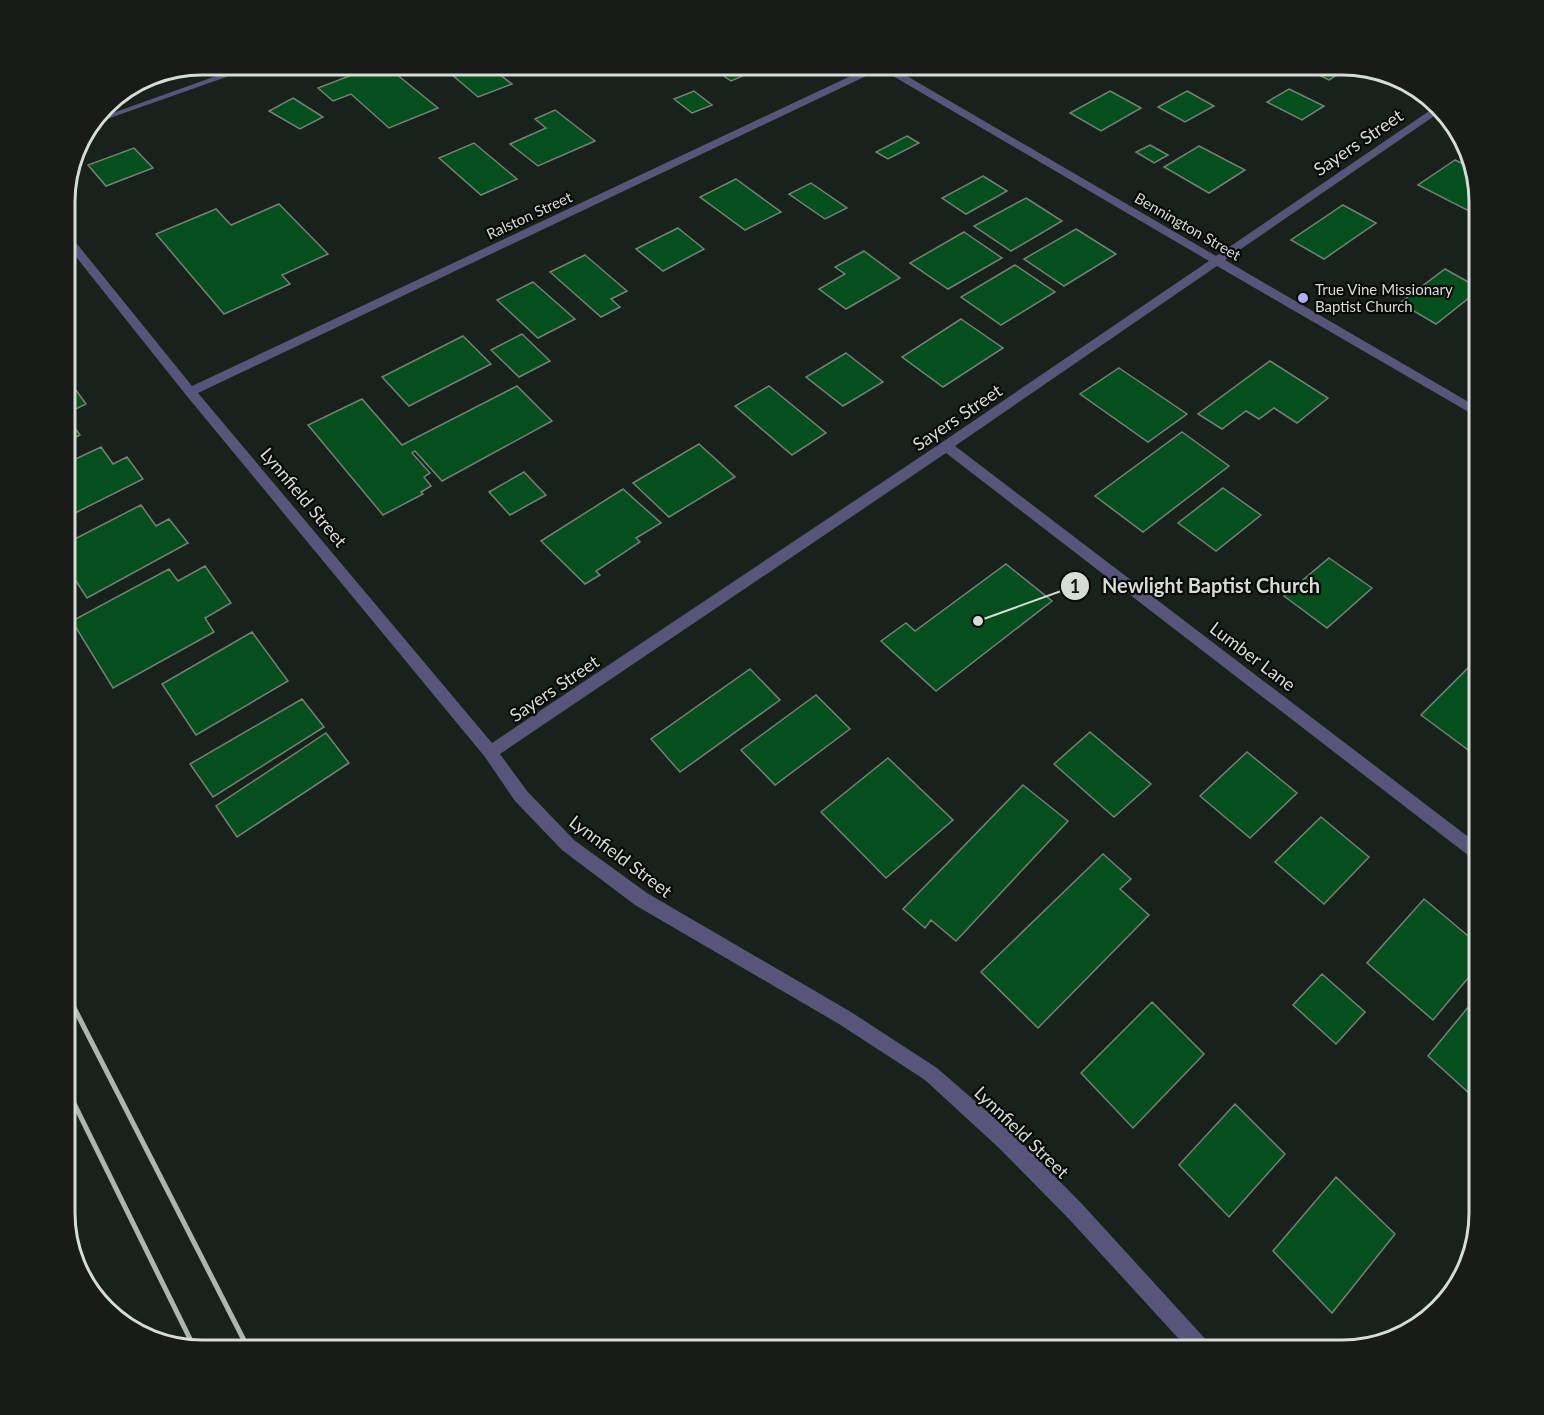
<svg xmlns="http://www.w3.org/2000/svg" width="1544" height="1415" viewBox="0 0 1544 1415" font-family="Lato,sans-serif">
<rect width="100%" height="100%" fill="#19221a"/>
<path fill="#054e1d" stroke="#758176" stroke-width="1.5" d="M378 65H385L438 108 389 128 351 94 333 101 318 88Z
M449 65H487L512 84 478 97 443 67Z
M735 65H768L731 81 718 72Z
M1298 65H1343L1352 66 1329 80Z
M1289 89 1324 106 1302 120 1267 102Z
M694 91 712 105 692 113 674 99Z
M1110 91 1141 108 1101 131 1070 113Z
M1187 91 1214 106 1185 122 1158 107Z
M293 98 323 117 300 129 269 111Z
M555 110 595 141 538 166 510 144 546 128 535 119Z
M907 136 919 143 888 159 876 152Z
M474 143 517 179 481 195 439 158Z
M1150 145 1168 155 1154 163 1136 152Z
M1199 146 1245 170 1209 193 1164 167Z
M134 148 153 168 106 186 88 165Z
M1455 160 1474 169 1479 193V202L1467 210 1418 185Z
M983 176 1007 191 966 214 942 198Z
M736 179 781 212 745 230 700 197Z
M811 183 847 208 825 219 789 194Z
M1026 198 1062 221 1011 251 974 226Z
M279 204 328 254 282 275 290 284 224 314 156 234 216 209 231 225Z
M1343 205 1376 223 1324 259 1291 240Z
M678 228 704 249 663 271 636 249Z
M1076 229 1116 254 1064 286 1024 259Z
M964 232 1002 258 948 289 910 263Z
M864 251 900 278 846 309 819 289 845 274 835 267Z
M585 255 627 291 611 299 620 307 601 317 550 272Z
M1015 265 1055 292 1001 325 961 297Z
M1445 269 1479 288V290L1436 324 1400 303Z
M533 282 575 319 538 338 497 300Z
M961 319 1003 348 943 387 902 357Z
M522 334 550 361 519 377 491 350Z
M463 336 491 364 409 406 382 377Z
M846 353 883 382 843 406 806 377Z
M1270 361 1328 398 1297 423 1274 408 1259 419 1246 411 1222 429 1198 414Z
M1119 368 1187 414 1148 442 1080 394Z
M70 382 86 404 65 414 80 435 65 443V385Z
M517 386 552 421 442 481 415 451 412 453 430 473 424 477 431 486 421 492 423 494 383 515 308 425 362 399 402 445Z
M769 386 826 433 792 455 735 406Z
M1182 432 1229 466 1143 532 1095 496Z
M699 444 735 477 669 517 633 483Z
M101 447 113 464 127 457 143 479 65 518V464Z
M524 472 546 495 510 515 489 492Z
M1223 488 1261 515 1216 551 1178 523Z
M623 489 661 523 636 538 640 542 596 571 600 575 585 584 541 541Z
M141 505 156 526 169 519 188 543 87 598 65 564V544Z
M1329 558 1372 588 1327 628 1284 596Z
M1006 564 1052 601 936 691 881 641 906 623 915 631Z
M205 566 231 603 205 618 214 632 113 688 72 621 169 569 178 581Z
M252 632 288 681 196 735 162 684Z
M1471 665 1479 671V758L1421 715Z
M750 669 780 700 680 772 651 739Z
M816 695 850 729 775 785 741 750Z
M302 699 324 727 213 797 190 764Z
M1090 732 1151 784 1114 817 1054 764Z
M326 733 349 763 237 837 216 806Z
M1247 752 1297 793 1250 838 1200 796Z
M888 758 953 820 886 878 821 812Z
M1023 785 1068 821 956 941 931 920 925 928 903 909Z
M1321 817 1369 857 1324 904 1275 862Z
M1103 854 1131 879 1120 889 1149 915 1038 1028 981 972Z
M1424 899 1479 945V965L1433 1020 1367 963Z
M1322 974 1365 1012 1336 1044 1293 1005Z
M1479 994V1102L1428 1056Z
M1152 1002 1204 1054 1133 1128 1081 1073Z
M1235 1104 1285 1154 1229 1217 1179 1165Z
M1336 1177 1395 1234 1332 1313 1273 1251Z
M1471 1256 1469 1266 1439 1311 1429 1318Z"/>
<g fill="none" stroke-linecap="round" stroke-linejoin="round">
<path fill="#575579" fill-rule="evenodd" d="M247 65H260L90 125 96 119Z
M874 65H888L1216 256 1438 105 1443 110 1225 260 1479 408V418L1217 266 955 446 1479 845V861L1473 859 946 453 500 754 527 791 574 840 647 893 851 1012 937 1068 1013 1134 1083 1205 1209 1343 1212 1350H1189L1069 1219 999 1148 925 1080 839 1024 635 905 562 850 515 801 485 757 186 395 65 243V233L69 234 192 386ZM881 69 1209 261 941 443 492 743 198 393Z"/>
<path stroke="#aeb4ae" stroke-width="5" d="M65 990 249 1350
M65 1085 195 1349"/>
</g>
<circle fill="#b1adfa" stroke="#070a07" stroke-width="2" cx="1303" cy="298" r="6"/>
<g text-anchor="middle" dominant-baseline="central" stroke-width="4.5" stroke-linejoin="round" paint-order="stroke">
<g font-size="15" fill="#d6dcd6" stroke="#070a07">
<text transform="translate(529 215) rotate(-25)">Ralston Street</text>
<text transform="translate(1188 226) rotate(30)">Bennington Street</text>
</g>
<g font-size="15" fill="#d6dcd6" stroke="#070a07" text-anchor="start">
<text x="1315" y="289">True Vine Missionary<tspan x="1315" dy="17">Baptist Church</tspan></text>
</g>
<g font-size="18" fill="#d6dcd6" stroke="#070a07">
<text transform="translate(1358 142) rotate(-34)">Sayers Street</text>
<text transform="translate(957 417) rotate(-34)">Sayers Street</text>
<text transform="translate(304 497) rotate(50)">Lynnfield Street</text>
<text transform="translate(1253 656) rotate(37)">Lumber Lane</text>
<text transform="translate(554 688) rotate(-34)">Sayers Street</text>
<text transform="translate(621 856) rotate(37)">Lynnfield Street</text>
<text transform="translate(1022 1132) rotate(44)">Lynnfield Street</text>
</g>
</g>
<path d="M0 0H1544V1415H0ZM202 75H1342A127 127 0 0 1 1469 202V1213A127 127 0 0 1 1342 1340H202A127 127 0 0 1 75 1213V202A127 127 0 0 1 202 75Z" fill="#181b18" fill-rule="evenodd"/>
<path fill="none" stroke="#d6dcd6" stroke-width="3" d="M202 75H1342A127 127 0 0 1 1469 202V1213A127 127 0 0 1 1342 1340H202A127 127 0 0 1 75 1213V202A127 127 0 0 1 202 75Z"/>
<path fill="none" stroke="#d6dcd6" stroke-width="2" d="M978 621L1075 586"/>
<g fill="#d6dcd6" stroke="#070a07" stroke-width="2">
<circle cx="978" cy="621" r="6"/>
<circle cx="1075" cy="586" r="15"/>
</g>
<g font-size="18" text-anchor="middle" font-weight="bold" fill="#111">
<text x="1075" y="593">1</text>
</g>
<g font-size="20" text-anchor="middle" font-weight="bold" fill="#d6dcd6" stroke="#070a07" stroke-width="4.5" stroke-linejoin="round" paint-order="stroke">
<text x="1211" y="593">Newlight Baptist Church</text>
</g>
</svg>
